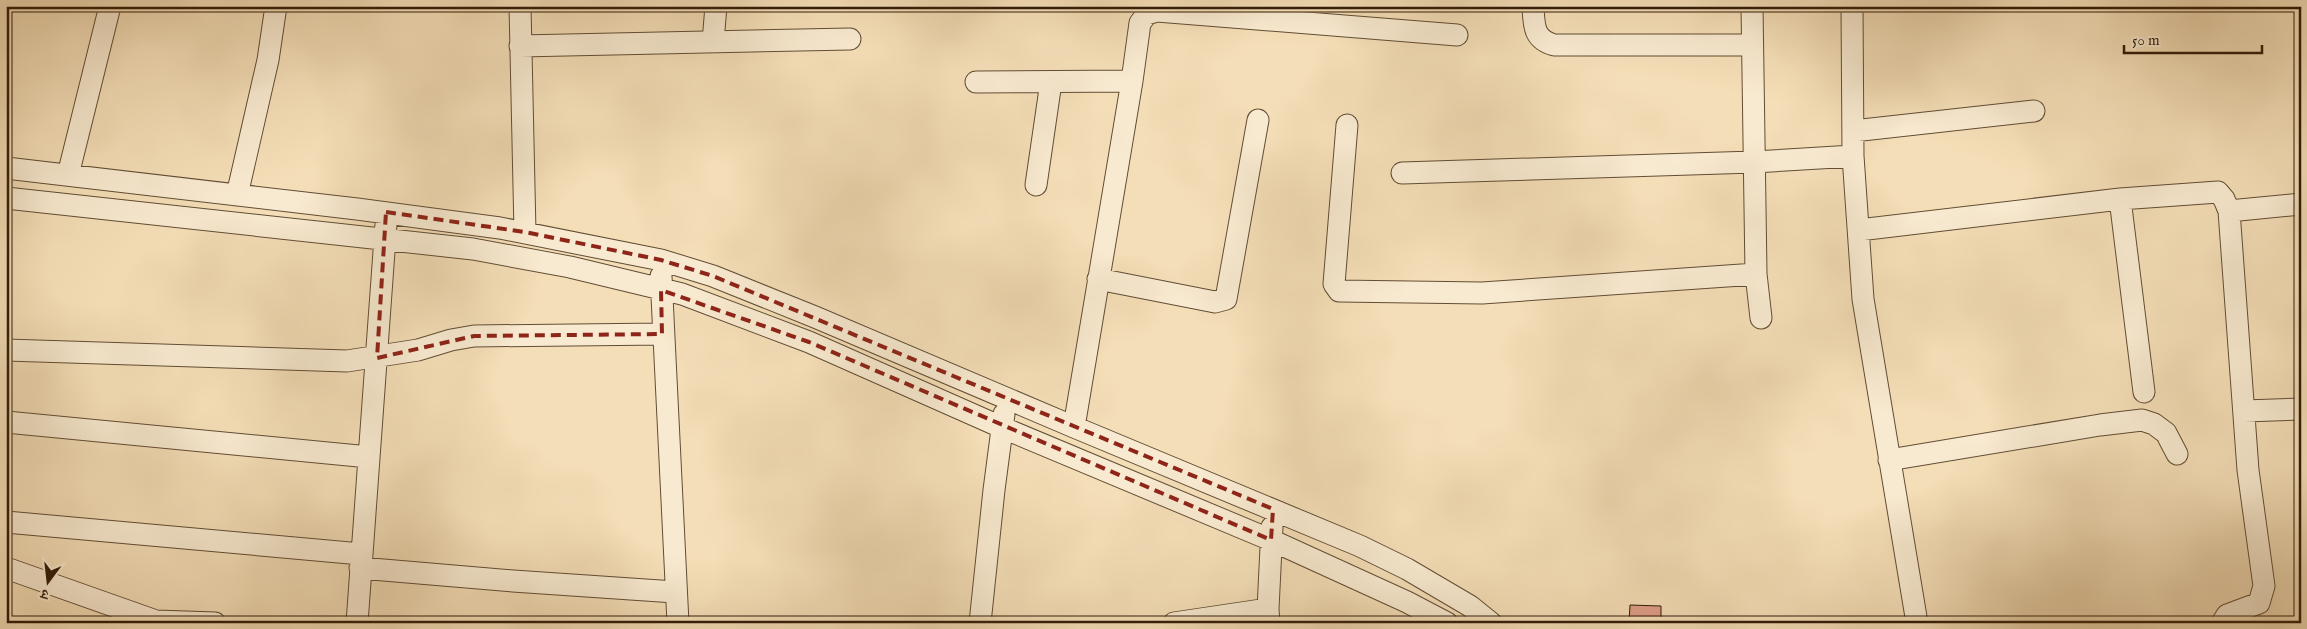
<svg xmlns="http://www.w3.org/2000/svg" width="2307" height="629" viewBox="0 0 2307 629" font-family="'IM FELL English','Noto Serif Devanagari',serif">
<rect width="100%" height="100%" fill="#f4deb7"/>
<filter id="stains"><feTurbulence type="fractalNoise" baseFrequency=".004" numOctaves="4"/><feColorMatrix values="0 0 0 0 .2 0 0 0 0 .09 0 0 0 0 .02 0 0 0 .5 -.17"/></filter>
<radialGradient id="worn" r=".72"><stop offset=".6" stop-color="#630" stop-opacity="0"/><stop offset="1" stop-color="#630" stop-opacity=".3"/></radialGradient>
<path fill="#de9e88" stroke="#311d09" d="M1630 605 1661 606V623H1629Z"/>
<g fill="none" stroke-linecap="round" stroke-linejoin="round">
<defs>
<path id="minor" d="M520 6 525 232
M1533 6C1534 25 1533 39 1554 45H1752
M1752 6 1756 274 1761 318
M1852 6 1853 156 1863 299 1917 623
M713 42 716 6
M520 46 850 39
M976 82 1132 81
M1347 125 1334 284 1339 291 1482 293 1756 274
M1853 131 2034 111
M6 168 357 209 500 228 661 260 713 276 815 317 1074 427 1360 546 1407 569 1470 606 1491 623
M1402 173 1754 162 1853 156
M68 175 110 6
M1036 185 1051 82
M237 195 268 60 276 6
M6 198 473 249 570 267 682 294 809 342 1001 427 1271 540 1407 602 1447 623
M2120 199 2144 392
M1859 230 2120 199 2218 192 2224 199 2229 211
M661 276 678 623
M1098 279 1215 302 1226 299 1258 120
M6 350 347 361 418 350 451 340 474 336 662 334
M2244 411 2301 409
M6 422 369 457
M1074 427 1132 81 1140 23 1147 14 1157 11 1457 35
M1889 460 2100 425 2142 420 2154 424 2166 433 2177 454
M6 522 361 554
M6 568 156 621 215 623
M360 568 513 581 675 592
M357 623 386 224
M980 623 994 490 1004 414
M1174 623 1268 609
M1269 623 1268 609 1272 527
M2222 623 2227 615 2259 603 2264 586 2248 470 2229 211 2301 204"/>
</defs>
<use href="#minor" stroke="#624d34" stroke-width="23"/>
<use href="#minor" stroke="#f8ead0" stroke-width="21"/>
</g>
<path fill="none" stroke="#8f2418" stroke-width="4" stroke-dasharray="10 6" stroke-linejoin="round" d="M386 212 525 232 661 260 713 276 1273 509 1271 540 809 342 661 290 662 334 474 336 377 358Z"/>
<rect width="2307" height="629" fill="none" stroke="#f4deb7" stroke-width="25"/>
<rect x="8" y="8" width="2292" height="614" fill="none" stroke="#311d09" stroke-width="2.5"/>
<rect x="12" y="12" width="2282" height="604" fill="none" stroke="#311d09"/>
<g transform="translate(48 582) rotate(195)" stroke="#f8ead0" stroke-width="4" paint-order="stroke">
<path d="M0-4L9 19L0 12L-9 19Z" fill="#311d09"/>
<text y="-8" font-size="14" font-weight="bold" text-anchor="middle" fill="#311d09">उ</text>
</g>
<path d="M2124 45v8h138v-8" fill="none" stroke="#311d09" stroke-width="2.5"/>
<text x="2132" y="45" font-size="15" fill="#311d09" stroke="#f8ead0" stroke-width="4" paint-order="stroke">50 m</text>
<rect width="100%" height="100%" filter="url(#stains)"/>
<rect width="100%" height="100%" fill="url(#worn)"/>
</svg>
